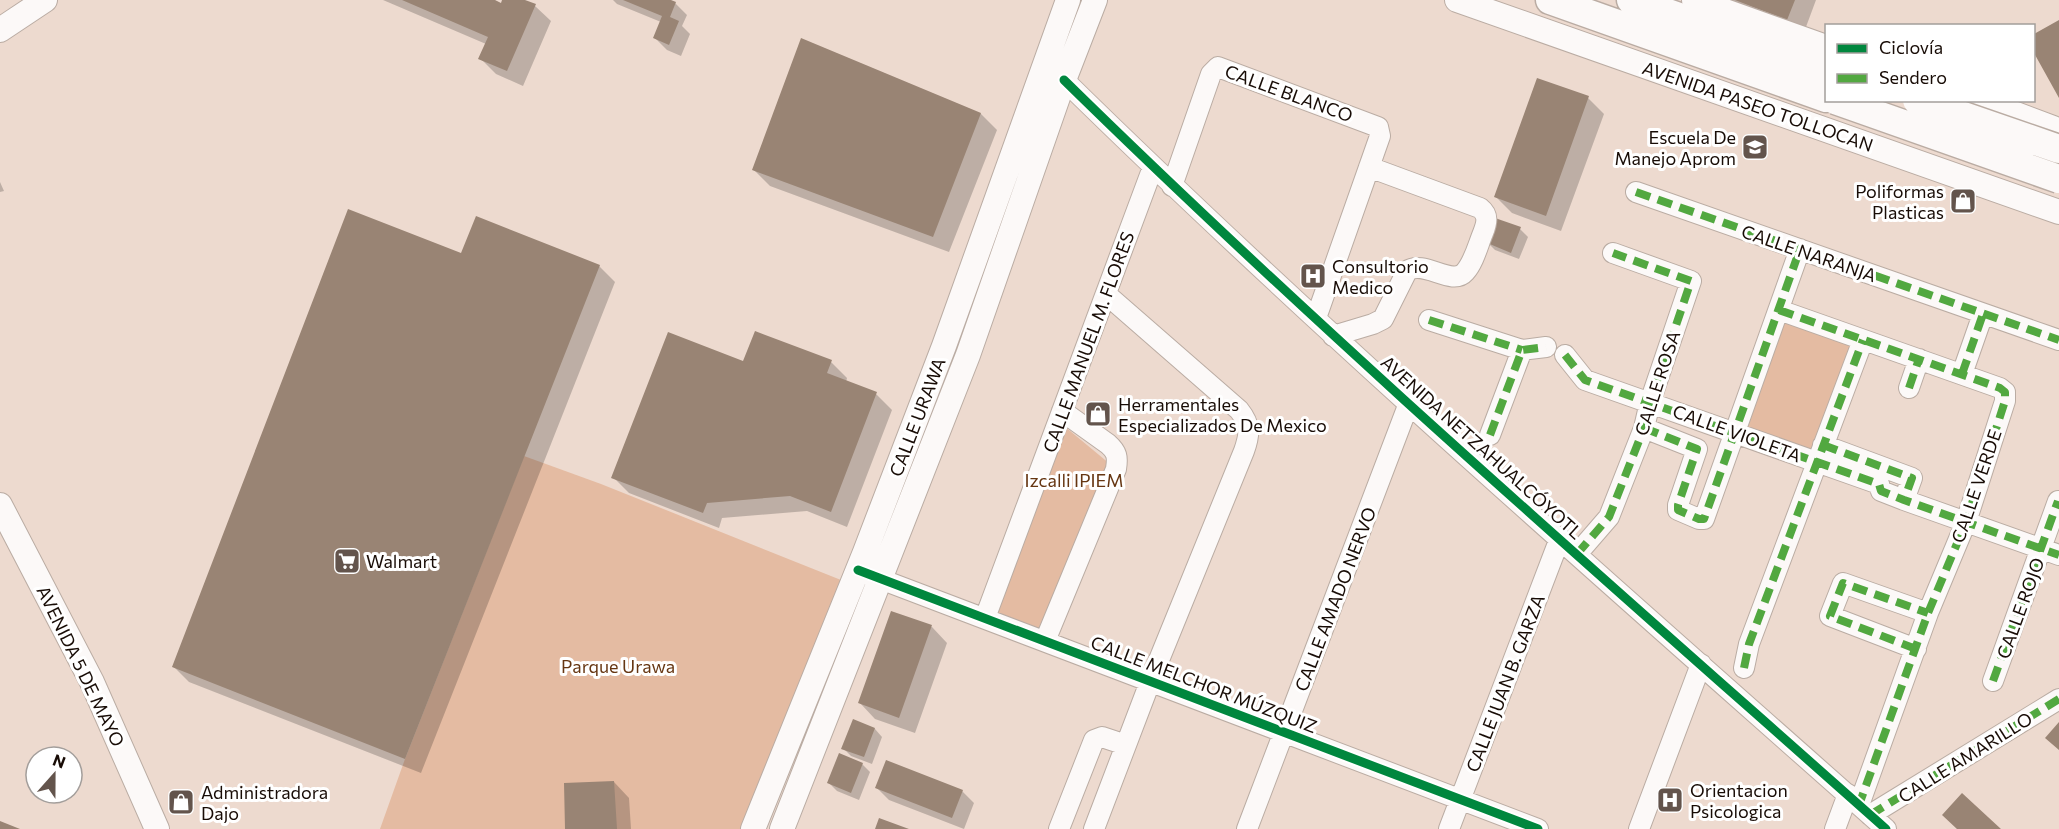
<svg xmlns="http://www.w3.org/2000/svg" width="2059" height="829" viewBox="0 0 2059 829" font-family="Commissioner,sans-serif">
<rect width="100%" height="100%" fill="#eddacf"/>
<path fill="#e4bba2" d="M1784 321 1851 345 1811 453 1745 428Z
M1058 421 1116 469 1045 641 985 618Z
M524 456 601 484 846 582 750 829H380L405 759Z"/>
<path fill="#0003" d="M383 0H491L502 4 504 0H522L535 6 551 21 523 86 496 74 480 58 486 44Z
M613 0H667L675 3 687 15 682 26 690 34 681 56 667 50 655 38 661 22 617 4Z
M1711 0H1816L1803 35Z
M802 40 981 114 997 130 949 252 770 186 754 170Z
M1588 98 1604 114 1561 231 1512 213 1496 197Z
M0 182 4 191 0 192Z
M1520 229 1528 237 1519 259 1495 250 1487 242Z
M599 266 615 282 421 773 189 682 173 666Z
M756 333 831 362 847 378 846 382 876 394 892 410 847 527 807 511 722 518 719 528 629 493 613 477 744 363Z
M892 613 932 627 947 643 915 733 875 719 860 703Z
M853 721 875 729 882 737 872 764 851 756 843 748Z
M862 764 870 772 859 800 837 791 829 783Z
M614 782 629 798 631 829H567Z
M877 788 962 791 974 803 964 829 889 800Z"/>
<path fill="#998474" d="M402 0H495L501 3 502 0H525L536 4 507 71 478 59 488 37Z
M623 0H671L676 2 670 17 679 21 669 45 653 38 662 16Z
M1735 0H1795L1787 20Z
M2059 20V98L2034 53V34Z
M801 38 981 113 933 237 752 170Z
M1537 78 1589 96 1546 216 1494 197Z
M348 209 461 253 476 216 600 265 405 759 172 667Z
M1495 218 1521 227 1511 253 1485 242Z
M755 331 832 360 827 373 877 392 831 512 790 496 707 503 703 513 611 478 668 332 743 361Z
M891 611 932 625 899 718 858 703Z
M853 719 875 728 864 757 841 749Z
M2059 722V750L2045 738Z
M839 753 863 763 851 793 827 783Z
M886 760 963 790 952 818 875 788Z
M614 781 617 829H565L564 783Z
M1962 793 2001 829H1957L1942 815Z
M879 818 909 829H875Z
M0 821 20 829H0Z"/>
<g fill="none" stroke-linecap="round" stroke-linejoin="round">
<defs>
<path id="minor" d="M1064 80C1329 340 1609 583 1886 829
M1172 186 1211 74 1218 67 1378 127 1380 136 1316 318
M1636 192 2059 340
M1779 310 2000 388 2005 392V401L1966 522 1928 613 1859 805
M1429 320 1522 350
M1333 336 1373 324 1383 319 1407 271C1424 259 1452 287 1465 272 1474 262 1478 245 1483 233 1487 223 1489 215 1480 208L1369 167
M1565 355 1585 380 1879 484 1881 491 1904 500 2059 555
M1962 374 1983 314
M1909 388 1919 359
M1644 428 1697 449 1678 505V510L1699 519H1704L1800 249
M1490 435 1522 350 1546 347
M1823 445 1912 478 1904 500
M1577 554 1609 517 1644 428 1650 402 1691 281 1613 253
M867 574 1538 829
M985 618 1153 167
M1045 641 1116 469C1118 457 1117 452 1108 444L1062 411
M1916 649 1830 616 1843 583 1928 613
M1744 668 1749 644 1863 340
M1993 681 2058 501
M1870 815 2059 699
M1059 829 1094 740 1102 737 1126 745
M1094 829 1150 682 1244 451C1250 434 1251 425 1239 410L1106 294
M1247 829 1409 403
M1449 829 1560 538
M1639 829 1701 664
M1835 829 1848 794"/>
<path id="major" d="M1457 0 2059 212
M1694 0 1826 47
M0 30 45 0
M1979 100 2053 128
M2040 124 2054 142 2058 156
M0 505 92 682 157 829
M753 829 865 552 944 346 1068 0
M782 829 968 355 1064 80 1095 0"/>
<path id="highway" d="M1550 0 1826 98
M1631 0 1826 69"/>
</defs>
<use href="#minor" stroke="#baaca3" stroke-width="22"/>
<use href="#major" stroke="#baaca3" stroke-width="26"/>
<use href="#highway" stroke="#baaca3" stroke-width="31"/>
<use href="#minor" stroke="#fcf9f8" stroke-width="20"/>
<use href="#major" stroke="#fcf9f8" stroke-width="24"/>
<use href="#highway" stroke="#fcf9f8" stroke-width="28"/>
<defs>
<path id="highway-bridge" d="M1835 100 2059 179
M1917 100 2059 149"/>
</defs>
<use href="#highway-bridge" stroke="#baaca3" stroke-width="31" stroke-linecap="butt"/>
<use href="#highway-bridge" stroke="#fcf9f8" stroke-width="28"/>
<path stroke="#52a840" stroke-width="8" stroke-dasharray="15 8" stroke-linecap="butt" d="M1636 192 2059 340
M1779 310 2000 388 2005 392V401L1966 522 1928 613 1859 805
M1429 320 1522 350
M1565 355 1585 380 1879 484 1881 491 1904 500 2059 555
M1962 374 1983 314
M1909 388 1919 359
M1644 428 1697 449 1678 505V510L1699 519H1704L1800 249
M1490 435 1522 350 1546 347
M1823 445 1912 478 1904 500
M1577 554 1609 517 1644 428 1650 402 1691 281 1613 253
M1916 649 1830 616 1843 583 1928 613
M1744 668 1749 644 1863 340
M1993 681 2058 501
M1870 815 2059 699"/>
<defs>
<path id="cycleway" d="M1064 80C1329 340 1609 583 1886 829
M858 570 1538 829"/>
</defs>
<use href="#cycleway" stroke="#fff" stroke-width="13"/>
<use href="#cycleway" stroke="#00873e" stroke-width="9"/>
</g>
<defs>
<symbol id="school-square" viewBox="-11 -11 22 22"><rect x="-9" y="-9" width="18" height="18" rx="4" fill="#63544c" stroke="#fff"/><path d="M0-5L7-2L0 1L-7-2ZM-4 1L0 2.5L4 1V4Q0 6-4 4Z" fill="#fff"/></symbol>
<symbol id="shop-square" viewBox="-11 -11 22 22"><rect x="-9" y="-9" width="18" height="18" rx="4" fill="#63544c" stroke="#fff"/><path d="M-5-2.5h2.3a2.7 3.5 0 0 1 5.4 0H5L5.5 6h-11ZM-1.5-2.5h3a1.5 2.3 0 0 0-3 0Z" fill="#fff"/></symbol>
<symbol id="hospital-square" viewBox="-11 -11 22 22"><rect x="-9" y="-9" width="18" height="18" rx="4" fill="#63544c" stroke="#fff"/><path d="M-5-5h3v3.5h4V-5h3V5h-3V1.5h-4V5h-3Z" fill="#fff"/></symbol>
<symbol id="supermarket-square" viewBox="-11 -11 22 22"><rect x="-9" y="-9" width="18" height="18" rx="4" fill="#63544c" stroke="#fff"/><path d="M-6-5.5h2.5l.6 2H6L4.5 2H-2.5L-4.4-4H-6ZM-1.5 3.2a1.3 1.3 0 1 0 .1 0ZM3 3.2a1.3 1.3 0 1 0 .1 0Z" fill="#fff"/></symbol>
</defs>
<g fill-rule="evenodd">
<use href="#school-square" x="1740" y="132" width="30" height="30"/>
<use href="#shop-square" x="1948" y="186" width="30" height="30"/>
<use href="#hospital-square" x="1298" y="261" width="30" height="30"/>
<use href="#shop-square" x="1083" y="399" width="30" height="30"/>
<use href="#supermarket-square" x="332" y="546" width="30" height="30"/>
<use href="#hospital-square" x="1655" y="785" width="30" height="30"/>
<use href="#shop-square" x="166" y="787" width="30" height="30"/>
</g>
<g text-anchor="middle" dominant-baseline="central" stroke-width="6" stroke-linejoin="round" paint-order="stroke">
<g font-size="18" fill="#180c06" stroke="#fff">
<text transform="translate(1289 93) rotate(20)">CALLE BLANCO</text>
<text transform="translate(1758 106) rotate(19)">AVENIDA PASEO TOLLOCAN</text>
<text transform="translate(1809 253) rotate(19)">CALLE NARANJA</text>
<text transform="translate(1088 342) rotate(-70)">CALLE MANUEL M. FLORES</text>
<text transform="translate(1657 383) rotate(-72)">CALLE ROSA</text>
<text transform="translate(917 417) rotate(-69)">CALLE URAWA</text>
<text transform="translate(1737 433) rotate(20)">CALLE VIOLETA</text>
<text transform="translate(1482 447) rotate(42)">AVENIDA NETZAHUALCÓYOTL</text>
<text transform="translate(1976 486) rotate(-71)">CALLE VERDE</text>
<text transform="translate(1335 599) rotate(-69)">CALLE AMADO NERVO</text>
<text transform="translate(2020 608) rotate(-70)">CALLE ROJO</text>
<text transform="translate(81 666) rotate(64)">AVENIDA 5 DE MAYO</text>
<text transform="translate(1505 683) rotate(-69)">CALLE JUAN B. GARZA</text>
<text transform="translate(1204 684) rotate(21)">CALLE MELCHOR MÚZQUIZ</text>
<text transform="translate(1965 757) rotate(-32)">CALLE AMARILLO</text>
</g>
<g font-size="18" fill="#180c06" stroke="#fff" text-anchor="start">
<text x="1736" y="137" text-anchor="end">Escuela De<tspan x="1736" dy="21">Manejo Aprom</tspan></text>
<text x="1944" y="191" text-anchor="end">Poliformas<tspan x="1944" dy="21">Plasticas</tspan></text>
<text x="1332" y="266">Consultorio<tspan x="1332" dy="21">Medico</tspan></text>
<text x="1118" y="404">Herramentales<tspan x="1118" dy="21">Especializados De Mexico</tspan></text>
<text x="366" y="561">Walmart</text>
<text x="1690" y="790">Orientacion<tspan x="1690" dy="21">Psicologica</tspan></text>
<text x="201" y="792">Administradora<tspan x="201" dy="21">Dajo</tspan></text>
</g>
<g font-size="18" fill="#663612" stroke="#fff">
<text x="1074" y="480">Izcalli IPIEM</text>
<text x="618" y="666">Parque Urawa</text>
</g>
</g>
<rect x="1825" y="24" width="210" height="78" fill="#ffffff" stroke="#a39e9b" stroke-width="1.5"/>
<rect x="1837" y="44" width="30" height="9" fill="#00873e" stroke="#a39e9b" stroke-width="1.5"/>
<text x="1879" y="54" font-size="18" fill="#180c06">Ciclovía</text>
<rect x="1837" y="74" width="30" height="9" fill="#52a840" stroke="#a39e9b" stroke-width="1.5"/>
<text x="1879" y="84" font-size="18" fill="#180c06">Sendero</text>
<g transform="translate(54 775) rotate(21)"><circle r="28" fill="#ffffff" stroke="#a39e9b" stroke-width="1.5"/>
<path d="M0-4.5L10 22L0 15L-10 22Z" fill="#63544c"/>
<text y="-9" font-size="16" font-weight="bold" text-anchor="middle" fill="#180c06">N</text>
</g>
</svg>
